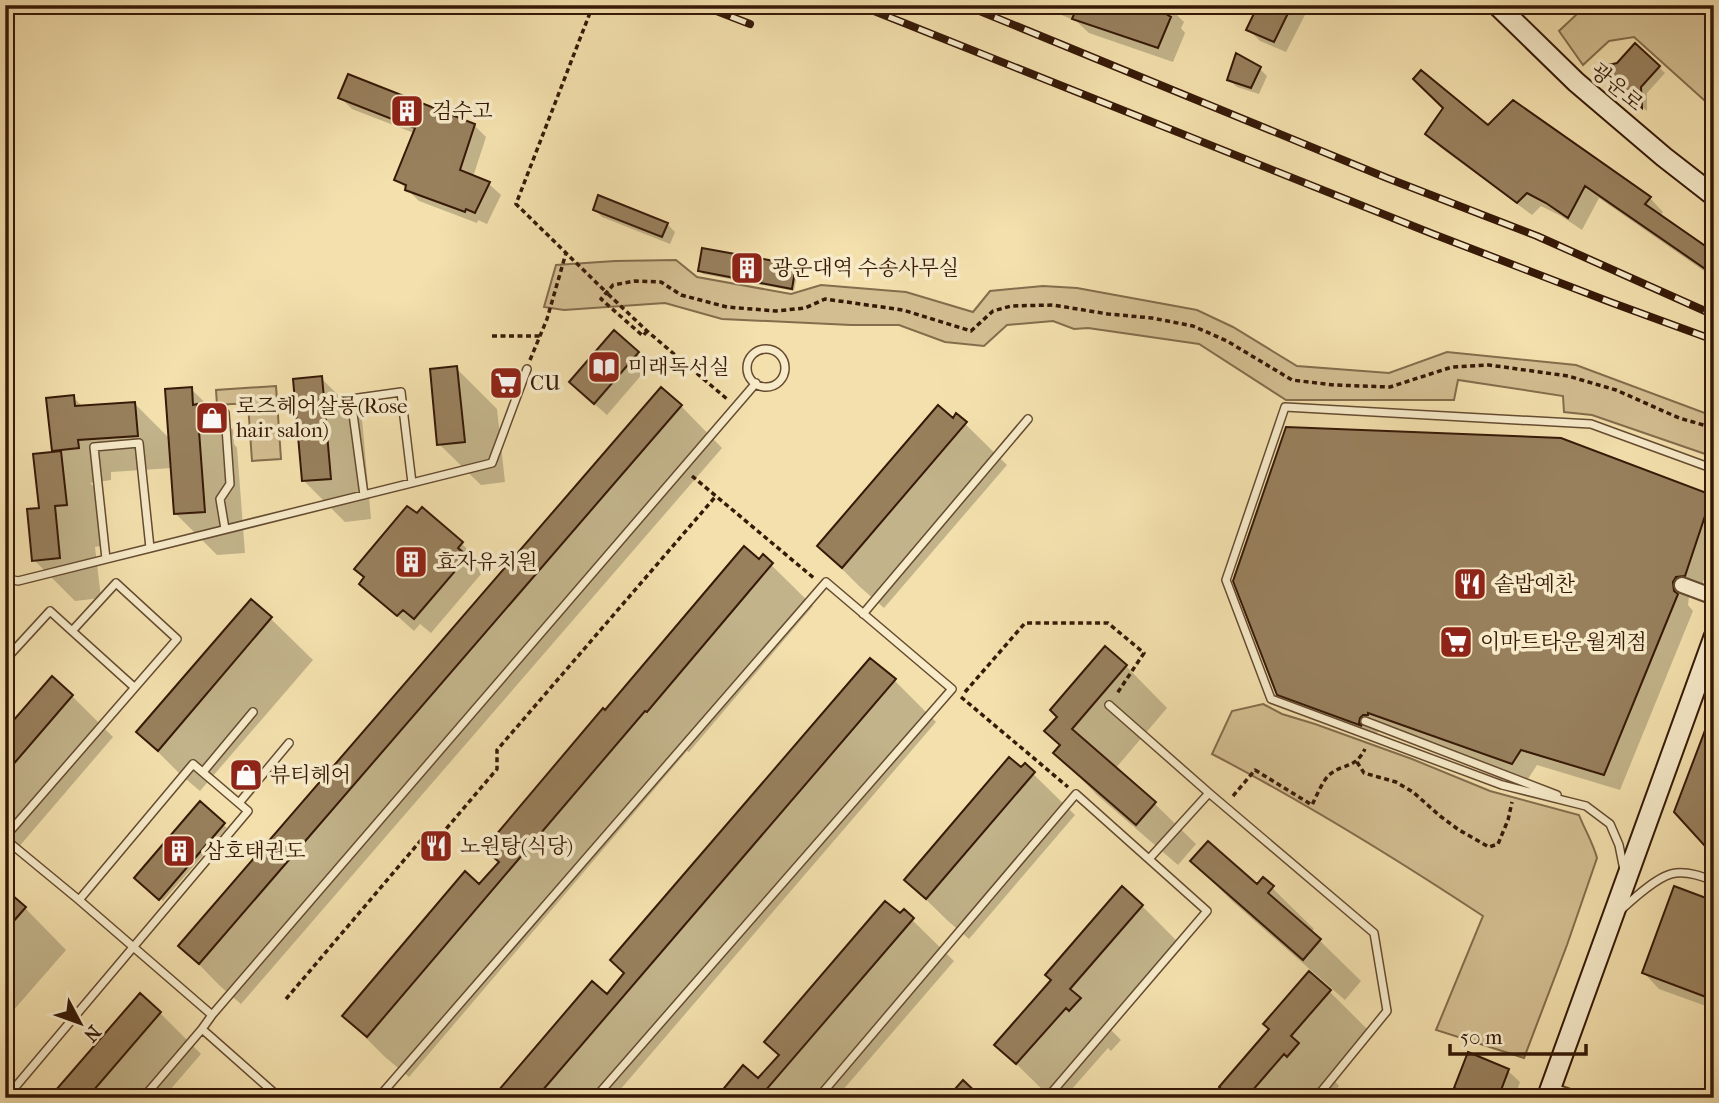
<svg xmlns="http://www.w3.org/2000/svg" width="1719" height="1103" viewBox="0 0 1719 1103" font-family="'IM FELL French Canon','Noto Serif KR',serif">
<rect width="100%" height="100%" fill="#f3e0ad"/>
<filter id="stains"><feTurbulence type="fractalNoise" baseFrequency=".00286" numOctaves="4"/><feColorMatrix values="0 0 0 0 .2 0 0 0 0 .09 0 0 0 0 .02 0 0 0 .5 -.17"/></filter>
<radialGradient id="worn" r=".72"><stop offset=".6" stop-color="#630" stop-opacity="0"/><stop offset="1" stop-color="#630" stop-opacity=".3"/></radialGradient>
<path fill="#d3be91" stroke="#846c4c" stroke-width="2" d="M1566 5H1714V109L1634 37 1609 41 1583 65 1559 31 1576 15Z
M676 260 697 277 791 294 821 285 906 292 973 312 990 291 1043 286 1077 288 1197 310 1233 327 1297 366 1389 373 1447 352 1576 365 1710 415 1714 408V457L1592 415 1564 412 1563 396 1458 380 1454 400H1286L1199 344 1088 328 1074 329 1053 321 1007 325 984 346 945 342 899 325H851L722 319 665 303 564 310 544 307 556 265 615 261Z
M276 386 281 459 252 461 248 403 217 405 216 390Z
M1263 704 1282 714 1315 724 1412 759 1490 791 1579 815C1585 830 1593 843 1597 858L1567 945 1524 1058 1436 1030 1483 916C1395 858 1306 803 1212 754L1232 711Z"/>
<path fill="#0003" d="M1037 5H1166L1169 7 1184 22 1181 28 1185 33 1173 62 1089 33 1076 21Z
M1260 5H1302L1307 11 1286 52 1260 41 1248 29Z
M1590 5H1606L1598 13Z
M1659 67 1665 73 1647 93V111L1613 81Z
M1260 69 1267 76 1259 94 1237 87 1229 80Z
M340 97 474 125 486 137 473 177 489 184 501 195 487 224 478 220 477 223 419 201 396 179 414 133 352 109Z
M1488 127 1650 198 1663 212 1660 216 1714 254V278L1599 198 1582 230 1561 216 1541 206 1532 215 1441 148 1427 134Z
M595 210 667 224 675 232 670 244 602 217Z
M795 267 798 270 794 291 703 274 699 270Z
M614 333 650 365 607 415 583 394Z
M456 368 497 409 505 482 481 485 439 444Z
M321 378 362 419 371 519 345 522 304 481Z
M191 389 233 430 234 444 237 448 245 553 217 555 175 513 172 468 111 472V480L90 483 102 494 107 545 95 547 101 598 75 601 34 560 41 509 57 453 54 450 73 397 83 407 135 404 170 439Z
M681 406 722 448 241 1004 221 987 180 945Z
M957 416 1007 465 884 608 860 587 819 546Z
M1711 496 1714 499V551L1700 591H1696L1689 597 1688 605 1693 611 1620 790 1537 765 1528 779 1384 728 1375 734 1295 710 1279 694Z
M422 510 462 544 478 559 473 564 482 573 431 633 420 624 414 631 361 583Z
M763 557 813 606 689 752 687 751 409 1077 385 1057 344 1016 480 886 500 863 605 712Z
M251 601 271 619 313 660 200 791 180 774 138 732Z
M1105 648 1126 666 1167 708 1115 769 1154 803 1196 844 1178 865 1097 795 1056 753 1062 746 1059 717Z
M870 660 895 681 936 722 613 1098H495L607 997Z
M72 696 113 737 5 863V733Z
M1025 766 1075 815 969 939 948 921 906 880Z
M200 804 227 828 163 901 136 878Z
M1192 861 1257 886 1263 879 1314 929 1311 932 1361 981 1345 1000 1233 902Z
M1122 889 1142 906 1183 947 1111 1030 1121 1040 1111 1051 1108 1048 1064 1098H1051L997 1045 1053 980Z
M5 892 25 908 66 950 5 1020Z
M1714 903V1009L1659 989 1644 973Z
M904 912 954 961 836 1098H718L758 1081Z
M1309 973 1330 992 1371 1033 1332 1078 1339 1086 1330 1097 1326 1094 1323 1098H1212L1271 1030Z
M160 1013 201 1054 163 1098H52Z
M1469 1055 1508 1071 1520 1082 1514 1098H1466L1456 1087Z"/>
<path fill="#98805d" stroke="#361907" stroke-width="2" d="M1078 5H1171L1166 14 1171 17 1158 48 1072 19Z
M1258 5H1292L1274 42 1246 30Z
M1635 43 1660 66 1641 87 1642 108 1605 75 1604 66 1617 63Z
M1236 53 1261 67 1251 88 1227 80Z
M1421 70 1488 125 1513 100 1651 197 1645 204 1714 252V275L1585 186 1568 218 1546 203 1527 193 1517 203 1425 134 1443 108 1413 79Z
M348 74 475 124 460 170 490 182 475 213 466 209 465 212 405 190 406 185 394 180 415 128 338 98Z
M598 195 668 223 662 237 593 210Z
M702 248 796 265 792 289 698 271Z
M614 330 639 352 594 404 569 382Z
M457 366 465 442 437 445 430 369Z
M322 376 331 479 302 481 293 379Z
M192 387 193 405 197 404 205 512 174 514 165 389Z
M661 387 682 405 199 964 178 946Z
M74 395 75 406 135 402 138 436 78 440 79 448 52 451 46 398Z
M938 405 953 418 956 413 967 422 842 568 817 546Z
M1286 427 1561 438 1712 495 1685 576 1676 577 1673 582 1674 591 1678 594 1604 775 1521 750 1512 764 1368 713V715H1363L1360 718 1359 723 1362 726 1277 695 1233 581Z
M61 451 67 505 55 506 60 558 32 561 27 509 39 508 33 454Z
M407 506 417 513 422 507 463 542 458 548 468 556 414 619 403 610 397 616 359 584 364 577 354 569Z
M744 546 759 559 763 554 773 563 647 712 645 711 367 1037 342 1016 465 871 479 884 499 862 484 849 603 708 605 710Z
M251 599 272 617 158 751 136 732Z
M1105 646 1127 665 1072 729 1156 802 1136 825 1053 753 1060 745 1044 731 1057 717 1050 710Z
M870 658 896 679 536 1098H492L592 981 607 994 624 973 610 960Z
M52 676 73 695 5 774V730Z
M1712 712H1714V856L1674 812Z
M1009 757 1021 767 1025 763 1035 772 926 899 904 880Z
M200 801 225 823 159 900 134 878Z
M1208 841 1257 884 1263 877 1274 886 1268 893 1321 939 1303 960 1190 861Z
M1122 886 1143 905 1070 989 1081 998 1069 1011 1066 1008 1016 1064 994 1045 1051 980 1045 975Z
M1674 886 1714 901V1000L1642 973Z
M5 889 26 907 5 931Z
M885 901 900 913 904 909 914 918 759 1098H716L743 1065 758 1078 779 1055 764 1042Z
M1309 971 1331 990 1291 1036 1299 1043 1287 1057 1284 1054 1246 1098H1231L1219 1087 1269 1029 1263 1024Z
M140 993 161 1012 87 1098H49Z
M1468 1052 1509 1069 1498 1098H1479L1454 1088Z
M963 1080 982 1098H947Z"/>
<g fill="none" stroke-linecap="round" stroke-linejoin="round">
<defs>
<path id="lane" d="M747 368a19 19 0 1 1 38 0a19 19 0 1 1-38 0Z
M225 413 230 484 220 499 225 529
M364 495 351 399 401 392 412 483
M106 559 94 447 139 443 150 548
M5 578 18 581 492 463 527 369
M863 614 1028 419
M72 631 134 687
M5 660 50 611 72 631 116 583 177 639 5 837
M1109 705 1209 793
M1365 721 1557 795
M203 772 253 712
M239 803 289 743
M5 839 79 900 212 1015 756 383
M1149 859 1209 793 1374 933 1387 1011 1316 1098
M1624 870 1619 845 1610 824 1586 806 1502 785 1271 699 1226 580 1285 407 1591 424 1714 469
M1622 909C1634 898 1660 874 1676 873 1690 872 1701 876 1714 881
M212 1015 202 1029 280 1098
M6 1098 248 811 193 764 79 900
M143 1098 202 1029
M378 1098 826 582 952 689 595 1098
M818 1098 1076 794 1207 911 1047 1098"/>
<path id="street" d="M1682 585 1714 597
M1550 1090 1572 1098"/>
<path id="secondary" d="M1497 5 1576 82 1664 157 1714 196
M1547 1098 1714 637"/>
</defs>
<use href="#lane" stroke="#654b30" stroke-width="10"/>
<use href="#street" stroke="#654b30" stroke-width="18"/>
<use href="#secondary" stroke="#361907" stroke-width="23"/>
<path stroke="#361907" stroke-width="3.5" stroke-dasharray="5 3.5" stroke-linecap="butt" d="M608 294 647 331 727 399
M647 331 643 336 601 299 613 285 635 281 661 282 681 295 727 307 776 311 805 308 825 299 903 310 971 331 993 311 1011 306 1053 305 1108 314 1152 318 1193 326 1227 341 1292 380 1334 385 1390 387 1452 367 1489 365 1568 376 1616 390 1679 418 1714 428
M492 336H540
M530 360 547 319 566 253
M692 476 815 579
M965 692 1025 623H1108L1144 653 1116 695
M961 697 1068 787
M1357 762 1364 773 1396 782 1413 792 1440 816 1459 830 1489 847 1498 844 1508 820 1512 802
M1233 796 1255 770 1312 805C1317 795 1322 782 1329 775 1345 762 1354 770 1365 749
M286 999 422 839 440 836 497 769V750L716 496"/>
<use href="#lane" stroke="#f7ebca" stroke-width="7"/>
<use href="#street" stroke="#f7ebca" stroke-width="14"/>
<use href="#secondary" stroke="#f7ebca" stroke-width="19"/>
<defs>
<path id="rail" d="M701 5 750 24
M859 5 1433 234 1610 302 1714 340
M965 5 1387 178 1537 236 1714 315"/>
</defs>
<use href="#rail" stroke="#361907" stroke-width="8"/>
<use href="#rail" stroke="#f7ebca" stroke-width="5" stroke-dasharray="16" stroke-linecap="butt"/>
<path stroke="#361907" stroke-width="3.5" stroke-dasharray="5 3.5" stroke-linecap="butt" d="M593 5 516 204 608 294"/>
</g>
<defs>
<symbol id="building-square" viewBox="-11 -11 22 22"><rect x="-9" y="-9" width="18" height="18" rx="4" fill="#8f2418" stroke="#f7ebca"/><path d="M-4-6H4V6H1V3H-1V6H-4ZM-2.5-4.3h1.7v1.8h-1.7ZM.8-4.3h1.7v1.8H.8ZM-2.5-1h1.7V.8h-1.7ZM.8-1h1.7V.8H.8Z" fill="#fff"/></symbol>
<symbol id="library-square" viewBox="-11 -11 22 22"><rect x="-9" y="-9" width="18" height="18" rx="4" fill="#8f2418" stroke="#f7ebca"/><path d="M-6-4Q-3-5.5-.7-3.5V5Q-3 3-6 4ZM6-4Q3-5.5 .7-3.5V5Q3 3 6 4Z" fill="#fff"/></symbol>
<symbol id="supermarket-square" viewBox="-11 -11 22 22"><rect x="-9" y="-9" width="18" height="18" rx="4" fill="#8f2418" stroke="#f7ebca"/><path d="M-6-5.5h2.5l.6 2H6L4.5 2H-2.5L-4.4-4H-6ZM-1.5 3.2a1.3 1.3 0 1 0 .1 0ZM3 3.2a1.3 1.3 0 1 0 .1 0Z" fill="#fff"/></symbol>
<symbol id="shop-square" viewBox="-11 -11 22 22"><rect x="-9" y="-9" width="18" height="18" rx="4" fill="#8f2418" stroke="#f7ebca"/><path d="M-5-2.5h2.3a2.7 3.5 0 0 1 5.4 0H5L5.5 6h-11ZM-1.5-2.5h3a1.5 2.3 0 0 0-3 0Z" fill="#fff"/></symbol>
<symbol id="restaurant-square" viewBox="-11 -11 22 22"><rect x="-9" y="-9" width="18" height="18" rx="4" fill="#8f2418" stroke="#f7ebca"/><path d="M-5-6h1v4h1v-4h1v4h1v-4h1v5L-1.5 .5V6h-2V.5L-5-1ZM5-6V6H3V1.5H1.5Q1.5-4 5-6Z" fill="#fff"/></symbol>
</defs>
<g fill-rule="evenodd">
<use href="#building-square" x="388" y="92" width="38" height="38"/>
<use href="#building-square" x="728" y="249" width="38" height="38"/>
<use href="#library-square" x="585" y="348" width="38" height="38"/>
<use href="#supermarket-square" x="487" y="364" width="38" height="38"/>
<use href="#shop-square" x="193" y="399" width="38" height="38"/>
<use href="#building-square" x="392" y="543" width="38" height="38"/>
<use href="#restaurant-square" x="1451" y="565" width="38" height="38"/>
<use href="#supermarket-square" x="1437" y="623" width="38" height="38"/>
<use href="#shop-square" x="227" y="756" width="38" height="38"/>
<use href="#restaurant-square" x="417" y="827" width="38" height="38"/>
<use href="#building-square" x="160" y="832" width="38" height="38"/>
</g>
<g text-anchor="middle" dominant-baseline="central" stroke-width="7" stroke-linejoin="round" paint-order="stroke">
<g font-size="21" fill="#361907" stroke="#f7ebca">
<text transform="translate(1617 87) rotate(40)">광운로</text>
</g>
<g font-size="21" fill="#361907" stroke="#f7ebca" text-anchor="start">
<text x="432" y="111">검수고</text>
<text x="772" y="268">광운대역 수송사무실</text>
<text x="628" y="367">미래독서실</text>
<text x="530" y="383">CU</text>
<text x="236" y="406">로즈헤어살롱(Rose<tspan x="236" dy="24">hair salon)</tspan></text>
<text x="436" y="562">효자유치원</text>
<text x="1494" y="584">솥밥예찬</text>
<text x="1480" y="642">이마트타운 월계점</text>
<text x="270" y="775">뷰티헤어</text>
<text x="460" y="846">노원탕(식당)</text>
<text x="204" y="851">삼호태권도</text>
</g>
</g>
<rect width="1719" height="1103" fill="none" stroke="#f3e0ad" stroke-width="28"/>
<rect x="7" y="7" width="1705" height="1089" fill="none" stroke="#361907" stroke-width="3.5"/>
<rect x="14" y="14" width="1691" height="1075" fill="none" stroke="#361907" stroke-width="2"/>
<g transform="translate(80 1023) rotate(131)" stroke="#f7ebca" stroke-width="5" paint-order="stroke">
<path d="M0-5L12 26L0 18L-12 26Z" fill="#361907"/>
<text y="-10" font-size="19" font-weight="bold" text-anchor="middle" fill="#361907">N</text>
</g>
<path d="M1450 1044v10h136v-10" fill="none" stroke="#361907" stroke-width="3.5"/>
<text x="1460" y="1044" font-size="21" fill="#361907" stroke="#f7ebca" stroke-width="5" paint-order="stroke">50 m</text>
<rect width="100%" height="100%" filter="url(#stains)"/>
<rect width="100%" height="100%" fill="url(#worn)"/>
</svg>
